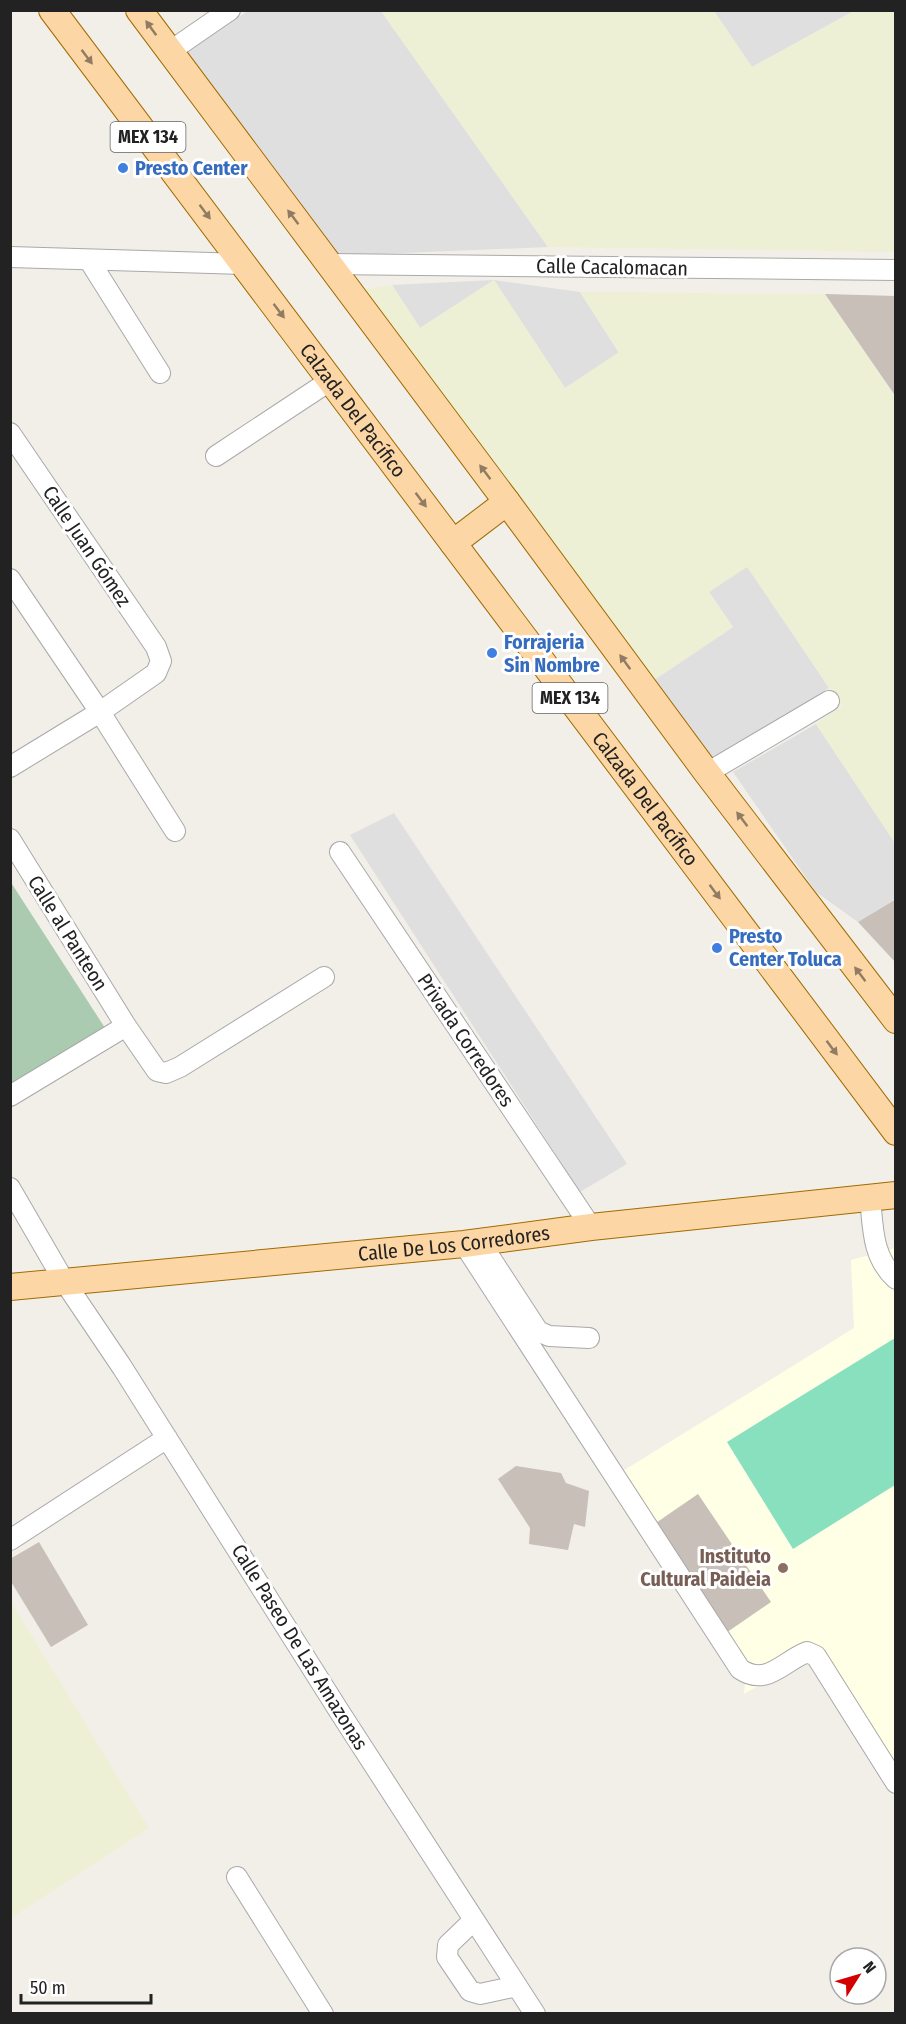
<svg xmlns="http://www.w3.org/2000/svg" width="906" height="2024" viewBox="0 0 906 2024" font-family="'Fira Sans Condensed',sans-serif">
<rect width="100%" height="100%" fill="#f2efe9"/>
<path fill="#e0dfdf" d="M248 11H381L548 247 334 256 184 52Z
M714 11H854L752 67Z
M494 280 420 328 392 285 494 280 580 292 619 353 565 388Z
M747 566 829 688 710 764 651 682 733 627 709 592Z
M816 724 895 843V899L858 922 816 892 733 772Z
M394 813 627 1164 580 1192 350 835Z"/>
<path fill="#ffffe5" d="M895 1248V1797L805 1659 744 1694 745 1683 613 1477 854 1328 851 1260Z"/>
<path fill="#eef0d5" d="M381 11H714L752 67 854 11H895V252L548 247Z
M494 280 565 388 619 352 580 292 825 294 895 397V843L816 724 842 706 747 567 709 592 733 627 651 682 359 290 392 285 420 328Z
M10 1600 149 1828 11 1918H10Z"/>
<path fill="#aacbaf" d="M10 881 107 1031 10 1094Z"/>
<path fill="#88e0be" d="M895 1338V1485L793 1549 727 1442Z"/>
<path fill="#c7bfb8" d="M825 294 896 296V397Z
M896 899V963L858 922Z
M516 1466 561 1473 566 1483 589 1491 585 1527 574 1524 568 1550 529 1544 530 1528 498 1479Z
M698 1494 771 1602 723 1635 650 1527Z
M39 1542 88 1625 51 1647 10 1580V1559Z"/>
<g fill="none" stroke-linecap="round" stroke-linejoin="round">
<defs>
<path id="minor" d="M169 52 230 10
M10 257 244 264
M89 260 160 373
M328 264 896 270
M10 433 156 647 161 661 156 673 100 712 10 767
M216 456 331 380
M10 579 100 712 175 831
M707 773 829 701
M10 839 126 1026 157 1071 166 1073 180 1067 324 977
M340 852 591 1227
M10 1096 126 1026
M10 1188 64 1281 122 1367 339 1711 535 2014
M870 1197C873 1228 872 1257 896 1279
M480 1242 538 1331 549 1336 589 1338
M464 1244 740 1669C767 1687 782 1662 807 1652L816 1656 896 1783
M10 1540 167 1438
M237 1877 323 2014
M474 1920 448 1945 447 1957 470 1991 480 1994 517 1986"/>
<g id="major">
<path id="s1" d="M52 10 896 1132"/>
<path d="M139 10 507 502 707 773 896 1020"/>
<path d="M453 543 507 502"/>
<path id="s2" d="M10 1287 464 1244 591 1227 896 1195"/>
</g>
</defs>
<use href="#minor" stroke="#a9a9a9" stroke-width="22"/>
<use href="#major" stroke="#a06b00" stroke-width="28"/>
<use href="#minor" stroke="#fff" stroke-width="20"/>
<use href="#major" stroke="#fcd6a4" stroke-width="26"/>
</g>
<defs><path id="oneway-solid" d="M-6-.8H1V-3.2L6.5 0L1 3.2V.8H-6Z" transform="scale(1.5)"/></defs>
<g fill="#8f7c63">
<use href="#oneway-solid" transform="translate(151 28) rotate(-126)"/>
<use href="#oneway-solid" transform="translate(87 57) rotate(53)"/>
<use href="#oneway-solid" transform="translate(205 212) rotate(53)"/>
<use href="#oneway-solid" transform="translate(293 217) rotate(-127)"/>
<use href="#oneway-solid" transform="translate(279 311) rotate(53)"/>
<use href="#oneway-solid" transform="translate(485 472) rotate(-127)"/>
<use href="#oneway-solid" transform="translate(421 500) rotate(53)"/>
<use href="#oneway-solid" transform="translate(625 662) rotate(-126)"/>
<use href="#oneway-solid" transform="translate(742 819) rotate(-127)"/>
<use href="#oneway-solid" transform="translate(715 892) rotate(53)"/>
<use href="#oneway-solid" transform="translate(860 974) rotate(-127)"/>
<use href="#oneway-solid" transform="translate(832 1048) rotate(53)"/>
</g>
<g fill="#3f7fe0" stroke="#fff" stroke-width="2">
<circle cx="123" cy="168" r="6"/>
<circle cx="492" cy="653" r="6"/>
<circle cx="717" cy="948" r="6"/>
</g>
<circle fill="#8d6e63" stroke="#fff" stroke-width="2" cx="783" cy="1568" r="6"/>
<g text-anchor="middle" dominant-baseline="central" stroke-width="6" stroke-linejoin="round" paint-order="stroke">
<g fill="#fff" stroke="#646464" stroke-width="1.5">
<rect x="110.5" y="122" width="75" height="30" rx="4.5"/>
<rect x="532.5" y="683" width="75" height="30" rx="4.5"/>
</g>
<g font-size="18" font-weight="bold" fill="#222">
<text x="148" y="137">MEX 134</text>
<text x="570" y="698">MEX 134</text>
</g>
<g font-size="20" font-weight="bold" fill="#366cbe" stroke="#fff" text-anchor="start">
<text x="135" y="168">Presto Center</text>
<text x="504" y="642">Forrajeria<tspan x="504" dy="23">Sin Nombre</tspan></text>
<text x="729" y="936">Presto<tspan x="729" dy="23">Center Toluca</tspan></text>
</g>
<g font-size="20" fill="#222" stroke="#fff">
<text transform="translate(612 267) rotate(1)">Calle Cacalomacan</text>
<text stroke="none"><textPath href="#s1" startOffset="501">Calzada Del Pacífico</textPath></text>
<text transform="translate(87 546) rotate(56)">Calle Juan Gómez</text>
<text stroke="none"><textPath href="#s1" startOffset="987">Calzada Del Pacífico</textPath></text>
<text transform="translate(68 933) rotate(58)">Calle al Panteon</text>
<text transform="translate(466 1040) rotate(56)">Privada Corredores</text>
<text stroke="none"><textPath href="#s2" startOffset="446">Calle De Los Corredores</textPath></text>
<text transform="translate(300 1647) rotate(58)">Calle Paseo De Las Amazonas</text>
</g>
<g font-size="20" font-weight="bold" fill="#785e54" stroke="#fff" text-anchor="end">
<text x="771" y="1556">Instituto<tspan x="771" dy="23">Cultural Paideia</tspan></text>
</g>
</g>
<rect width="906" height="2024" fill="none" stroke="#222222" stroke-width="24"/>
<g transform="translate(858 1976) rotate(53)"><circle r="28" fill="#ffffff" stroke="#a7a7a7" stroke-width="1.5"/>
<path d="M0-4.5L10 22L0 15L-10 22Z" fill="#d40000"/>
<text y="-9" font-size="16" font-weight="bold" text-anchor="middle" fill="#222222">N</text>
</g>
<path d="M21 1994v9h130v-9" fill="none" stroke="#222222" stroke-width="3"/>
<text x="30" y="1994" font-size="18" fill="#222222" stroke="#ffffff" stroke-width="4.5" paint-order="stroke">50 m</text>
</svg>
